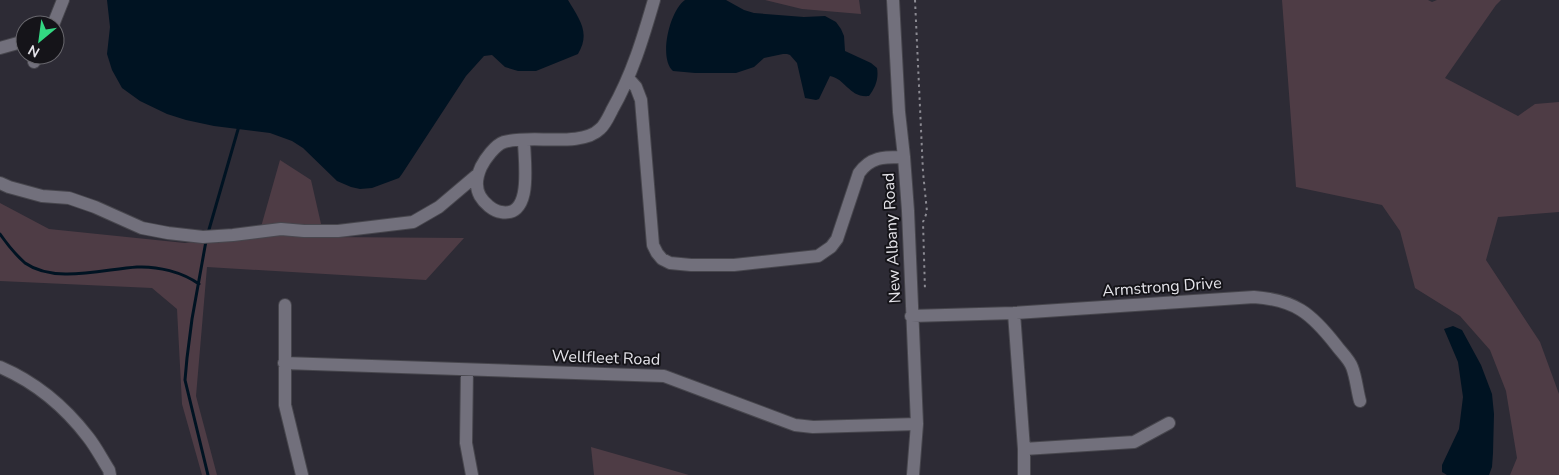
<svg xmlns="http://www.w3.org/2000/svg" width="1559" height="475" viewBox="0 0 1559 475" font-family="'Nunito Sans',sans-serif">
<rect width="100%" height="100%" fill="#2d2b35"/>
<path fill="#4e3c45" d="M765 0H859L861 14 802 9Z
M1282 0H1428L1432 2 1437 0H1501L1496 5 1445 78 1518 116 1535 104 1559 102V212L1498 217 1486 260 1540 342 1559 394V475H1510L1517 458 1506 391 1490 350 1460 316 1415 288 1400 231 1382 205 1296 187Z
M280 160 311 180 324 237 464 238 426 280 207 267 196 396 217 475H202L182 404 177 309 152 288 0 281V203L49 229 185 243 259 234Z
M591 447 689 475H594Z"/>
<path fill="#001322" d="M107 0H568C579 19 591 32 578 54L536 71H518L505 67 492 55 484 56 466 76 402 174 399 178 372 188 360 189 351 187 337 181 303 148 292 141 270 133 214 126 186 120 167 114 140 101 122 88 112 70 107 54 110 27Z
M685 0H726L744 10 754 13 804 17 825 16 836 22 841 29 844 36 845 51 871 63 877 68C879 79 875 88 869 96 849 98 846 79 830 76L819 99 816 100 805 98 797 63 790 55 787 54H783L764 58 754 67 736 73H695L673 71C658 58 670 10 685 0Z
M1453 326 1462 330 1481 365 1492 394 1494 414 1493 453 1492 467 1489 475H1447L1442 472V465L1459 429 1463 397 1458 362 1444 329Z"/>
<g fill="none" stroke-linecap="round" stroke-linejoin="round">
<path stroke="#001322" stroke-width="3" d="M208 233 239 126
M0 234C7 244 16 255 25 263 55 284 104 269 137 267 158 266 182 272 199 284
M206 241 192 319 187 358 185 380 208 475"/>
<defs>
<path id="minor" d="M893 0 899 112 904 157 908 211 917 424 913 475
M53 25 63 0
M0 48 25 41
M34 62 38 55
M628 78 636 87 641 100 653 245 657 253 662 259 670 263 691 265H734L818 256 831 247 837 239 859 173C871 156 885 157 904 157
M524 140C524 160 534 218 501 212 493 211 484 203 480 196 475 187 477 176 481 167 485 159 495 145 504 142 530 134 581 148 600 129 605 125 609 116 612 110 632 75 643 38 654 0
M0 183 9 187 42 196 69 198 95 207 142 228 168 233 203 237 233 235 281 229 304 231H338L413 222 439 207 478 174
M285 305V405L302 475
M1014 313 1024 449V475
M911 316 1014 313 1254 297C1295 300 1311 313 1336 345 1341 352 1349 359 1352 367 1356 377 1357 390 1360 401
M284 363 664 376 795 425 813 427 917 424
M0 367C35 382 65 407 88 437 96 447 102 459 109 470L110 475
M467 370 466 443 472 475
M1024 449 1134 442 1169 423"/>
</defs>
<use href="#minor" stroke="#47464d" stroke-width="14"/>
<path stroke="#8c8b93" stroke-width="2" stroke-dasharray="2.5 4" stroke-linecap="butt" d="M915 0 923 172 927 212 923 222 925 291"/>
<use href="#minor" stroke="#72707c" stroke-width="12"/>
</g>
<g text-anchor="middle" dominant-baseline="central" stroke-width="4" stroke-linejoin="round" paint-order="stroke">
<g font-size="16" fill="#e5e4ea" stroke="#151419">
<text transform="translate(892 238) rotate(-93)">New Albany Road</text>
<text transform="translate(1162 287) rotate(-4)">Armstrong Drive</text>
<text transform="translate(606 358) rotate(2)">Wellfleet Road</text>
</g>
</g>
<g transform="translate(40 40) rotate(209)"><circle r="24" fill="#151419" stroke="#68676d"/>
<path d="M0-4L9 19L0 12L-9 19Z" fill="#33d882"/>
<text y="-8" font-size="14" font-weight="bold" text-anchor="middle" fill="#e5e4ea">N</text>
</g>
</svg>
